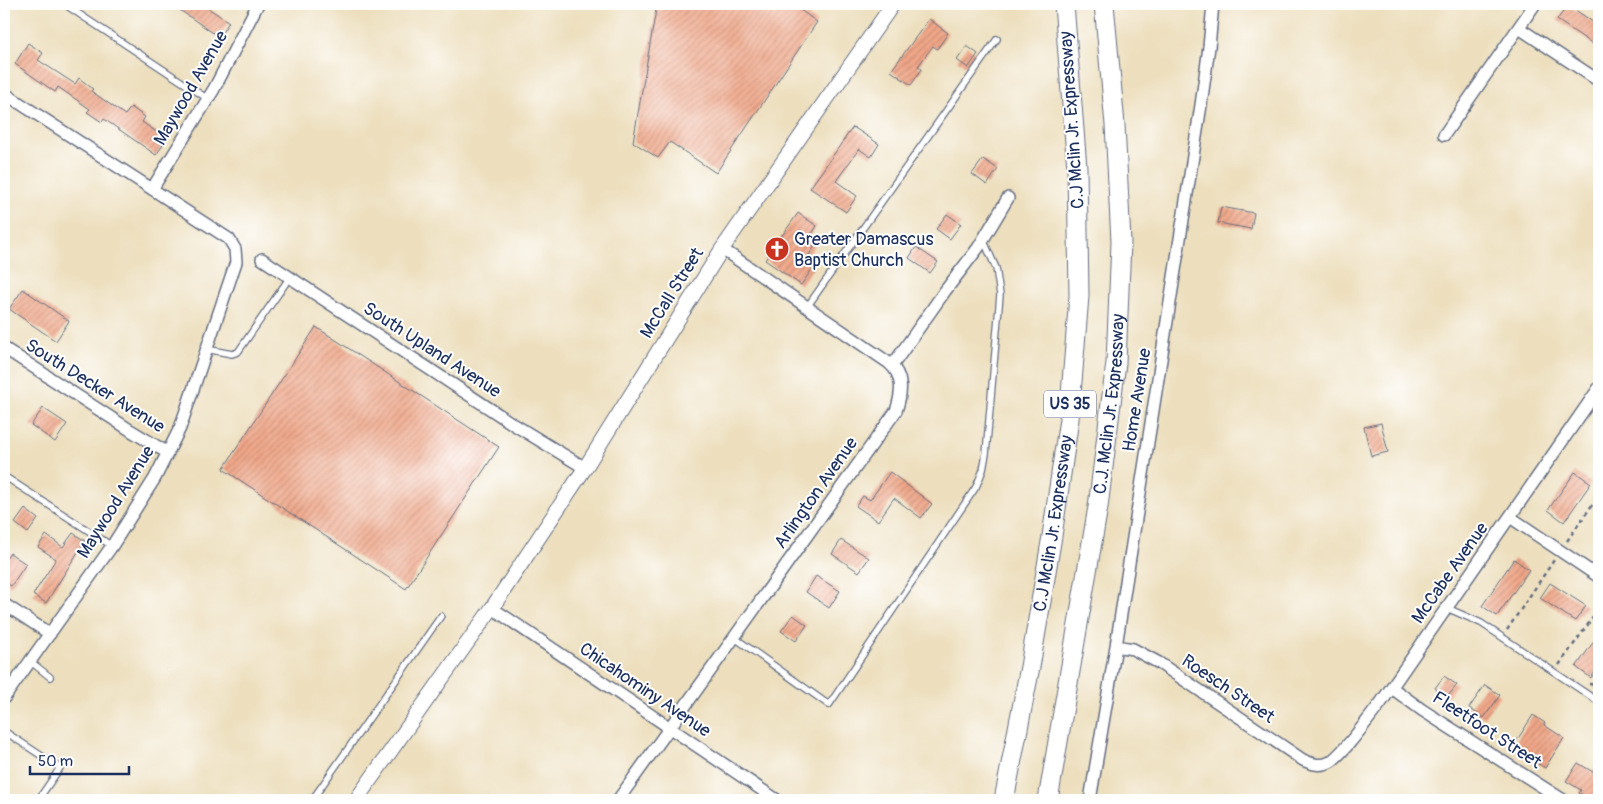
<svg xmlns="http://www.w3.org/2000/svg" width="1603" height="804" viewBox="0 0 1603 804" font-family="Pangolin,sans-serif">
<defs>
<pattern id="building-hatch" width="6" height="6" patternUnits="userSpaceOnUse" patternTransform="scale(1.25)"><rect width="6" height="6" fill="#f1a788"/><path d="M-1 1l2-2M0 6l6-6M5 7l2-2" fill="none" stroke="#c28872"/></pattern>
</defs>
<rect width="100%" height="100%" fill="#fff"/>
<filter id="ink" filterUnits="userSpaceOnUse"><feTurbulence type="fractalNoise" baseFrequency=".02" numOctaves="2"/><feDisplacementMap in="SourceGraphic" scale="10" xChannelSelector="R" yChannelSelector="G"/><feConvolveMatrix kernelMatrix="1 2 1 2 8 2 1 2 1" color-interpolation-filters="sRGB"/></filter>
<filter id="wash" filterUnits="userSpaceOnUse"><feTurbulence type="fractalNoise" baseFrequency=".0096" numOctaves="4" result="noise"/><feDisplacementMap in="SourceGraphic" scale="20" xChannelSelector="R" yChannelSelector="G"/><feGaussianBlur stdDeviation="1.12" result="paint"/><feColorMatrix in="noise" values="0 0 0 0 0 0 0 0 0 0 0 0 0 0 0 0 0 1.4 0 .05"/><feComposite in="paint" operator="in"/></filter>
<g filter="url(#wash)">
<rect width="100%" height="100%" fill="#eddfbe"/>
<g id="blocks">
<path fill="url(#building-hatch)" d="M171 4H202L229 22 219 37Z
M657 4H792L817 22 716 173 670 142 658 158 633 142Z
M1568 5 1599 26V48L1557 20Z
M929 19 948 33 937 49 933 46 918 66 922 69 911 85 891 71Z
M28 43 43 53 38 60 75 84 79 78 93 89 91 91 125 115 131 107 145 117 142 122 167 139 156 155 104 119 102 122 87 112 90 109 58 87 55 92 15 64Z
M967 46 978 54 968 68 957 60Z
M853 127 879 144 871 157 859 149 836 181 857 196 846 212 810 188Z
M983 159 998 169 987 185 972 174Z
M1221 207 1254 213 1251 229 1218 223Z
M798 213 817 226 807 241 815 246 804 262 813 268 801 285 765 260Z
M947 214 961 224 950 239 936 229Z
M916 247 938 262 930 273 909 258Z
M23 289 69 321 56 341 9 309Z
M316 327 499 447 406 589 223 469Z
M43 408 67 424 55 442 31 425Z
M1381 423 1388 452 1371 456 1364 427Z
M890 472 932 504 921 518 894 498 878 521 856 506 863 496 870 500Z
M1575 472 1591 483 1564 522 1548 510Z
M25 509 38 519 28 533 15 523Z
M73 533 85 541 46 603 33 595 56 559 38 547 46 535 63 547Z
M841 540 869 558 859 572 832 554Z
M10 553 26 564 11 586 4 581V562Z
M1514 559 1529 570 1497 616 1482 606Z
M816 576 840 591 829 608 806 592Z
M1550 583 1586 606 1575 621 1540 598Z
M793 615 807 625 796 641 781 631Z
M1599 634V665L1591 678 1576 667Z
M1444 676 1457 685 1447 697 1435 688Z
M1485 685 1500 695 1484 718 1469 708Z
M1533 715 1545 723 1544 725 1564 738 1545 768 1512 748Z
M1599 762V792L1594 800H1591L1579 793 1581 790 1566 781 1578 763 1593 772Z"/>
</g>
</g>
<g filter="url(#ink)">
<use href="#blocks" fill-opacity="0" stroke="#646d80" stroke-width="1"/>
<g fill="none" stroke-linecap="round" stroke-linejoin="round">
<defs>
<path id="service" d="M64 4 208 99
M807 307 997 39
M206 349 232 354 238 352 290 277
M4 476 112 546
M1447 608 1481 623 1599 702
M735 638 829 705 976 487 983 470 986 454 1000 295 996 268 983 239
M30 661 50 677
M4 731 60 768 38 800
M312 800 441 616"/>
<path id="minor" d="M1519 28 1599 81
M4 93 229 239 235 249 236 262 180 428 155 478 112 546 4 698
M1444 135 1535 4
M152 189 214 89 258 4
M262 259 513 424 585 468
M4 348 130 430 168 453
M892 366 945 291 978 248 1008 198
M1510 517 1599 577
M4 604 50 634
M492 608 777 800
M1116 646 1133 649 1159 663 1303 760C1312 764 1321 767 1330 762 1345 752 1368 719 1380 704L1599 388
M1392 688 1422 710 1563 800
M618 800 896 411C902 393 904 376 889 363L722 249
M1090 800 1116 646 1201 105 1209 47 1213 4"/>
<path id="tertiary" d="M356 800 492 608 585 468 722 249 893 4"/>
<g id="trunk">
<path id="s1" d="M1004 800 1030 667 1052 536 1069 419 1079 296 1077 168 1064 4"/>
<path id="s2" d="M1048 800 1098 507 1116 363 1121 242 1115 125 1104 4"/>
</g>
</defs>
<use href="#service" stroke="#646d80" stroke-width="8"/>
<use href="#minor" stroke="#646d80" stroke-width="14"/>
<use href="#tertiary" stroke="#646d80" stroke-width="16"/>
<use href="#trunk" stroke="#646d80" stroke-width="21"/>
<path stroke="#646d80" stroke-width="2.5" stroke-dasharray="4 4" stroke-linecap="butt" d="M1567 541 1599 495
M1507 630 1554 560
M1559 665 1599 609
M1589 684 1599 685"/>
<use href="#service" stroke="#fff" stroke-width="5.5"/>
<use href="#minor" stroke="#fff" stroke-width="11"/>
<use href="#tertiary" stroke="#fff" stroke-width="14"/>
<use href="#trunk" stroke="#fff" stroke-width="19"/>
</g>
</g>
<defs>
<symbol id="church-disc" viewBox="-11 -11 22 22"><circle r="9.5" fill="#c8321e" stroke="#fff"/><path d="M-1.2-6h2.4v3.5h3.3v2.4h-3.3V6h-2.4V-.1h-3.3v-2.4h3.3Z" fill="#fff"/></symbol>
</defs>
<g fill-rule="evenodd">
<use href="#church-disc" x="763" y="235" width="28" height="28"/>
</g>
<g text-anchor="middle" dominant-baseline="central" stroke-width="4" stroke-linejoin="round" paint-order="stroke">
<rect fill="#fff" stroke="#5f6d8e" stroke-width="1" x="1044" y="390.5" width="52" height="27" rx="4"/>
<g font-size="16" font-weight="bold" fill="#1b2f5e">
<text x="1070" y="404">US 35</text>
</g>
<g font-size="18" fill="#1b2f5e" stroke="#fff">
<text transform="translate(191 88) rotate(-60)">Maywood Avenue</text>
<text transform="translate(1072 120) rotate(-94)">C.J Mclin Jr. Expressway</text>
<text transform="translate(672 293) rotate(-58)">McCall Street</text>
<text transform="translate(432 350) rotate(33)">South Upland Avenue</text>
<text transform="translate(95 386) rotate(32)">South Decker Avenue</text>
<text transform="translate(1137 400) rotate(-81)">Home Avenue</text>
<text stroke="none"><textPath href="#s2" startOffset="401">C.J. Mclin Jr. Expressway</textPath></text>
<text transform="translate(816 493) rotate(-55)">Arlington Avenue</text>
<text transform="translate(116 502) rotate(-58)">Maywood Avenue</text>
<text stroke="none"><textPath href="#s1" startOffset="281">C.J Mclin Jr. Expressway</textPath></text>
<text transform="translate(1450 573) rotate(-55)">McCabe Avenue</text>
<text transform="translate(1228 689) rotate(34)">Roesch Street</text>
<text transform="translate(645 690) rotate(34)">Chicahominy Avenue</text>
<text transform="translate(1487 730) rotate(33)">Fleetfoot Street</text>
</g>
<g font-size="18" fill="#1b2f5e" stroke="#fff" text-anchor="start">
<text x="794" y="239">Greater Damascus<tspan x="794" dy="21">Baptist Church</tspan></text>
</g>
</g>
<rect width="1603" height="804" fill="none" stroke="#fff" stroke-width="20"/>
<path d="M30 766v8h99v-8" fill="none" stroke="#1b2f5e" stroke-width="2.5"/>
<text x="38" y="766" font-size="15" fill="#1b2f5e" stroke="#ffffff" stroke-width="4" paint-order="stroke">50 m</text>
</svg>
